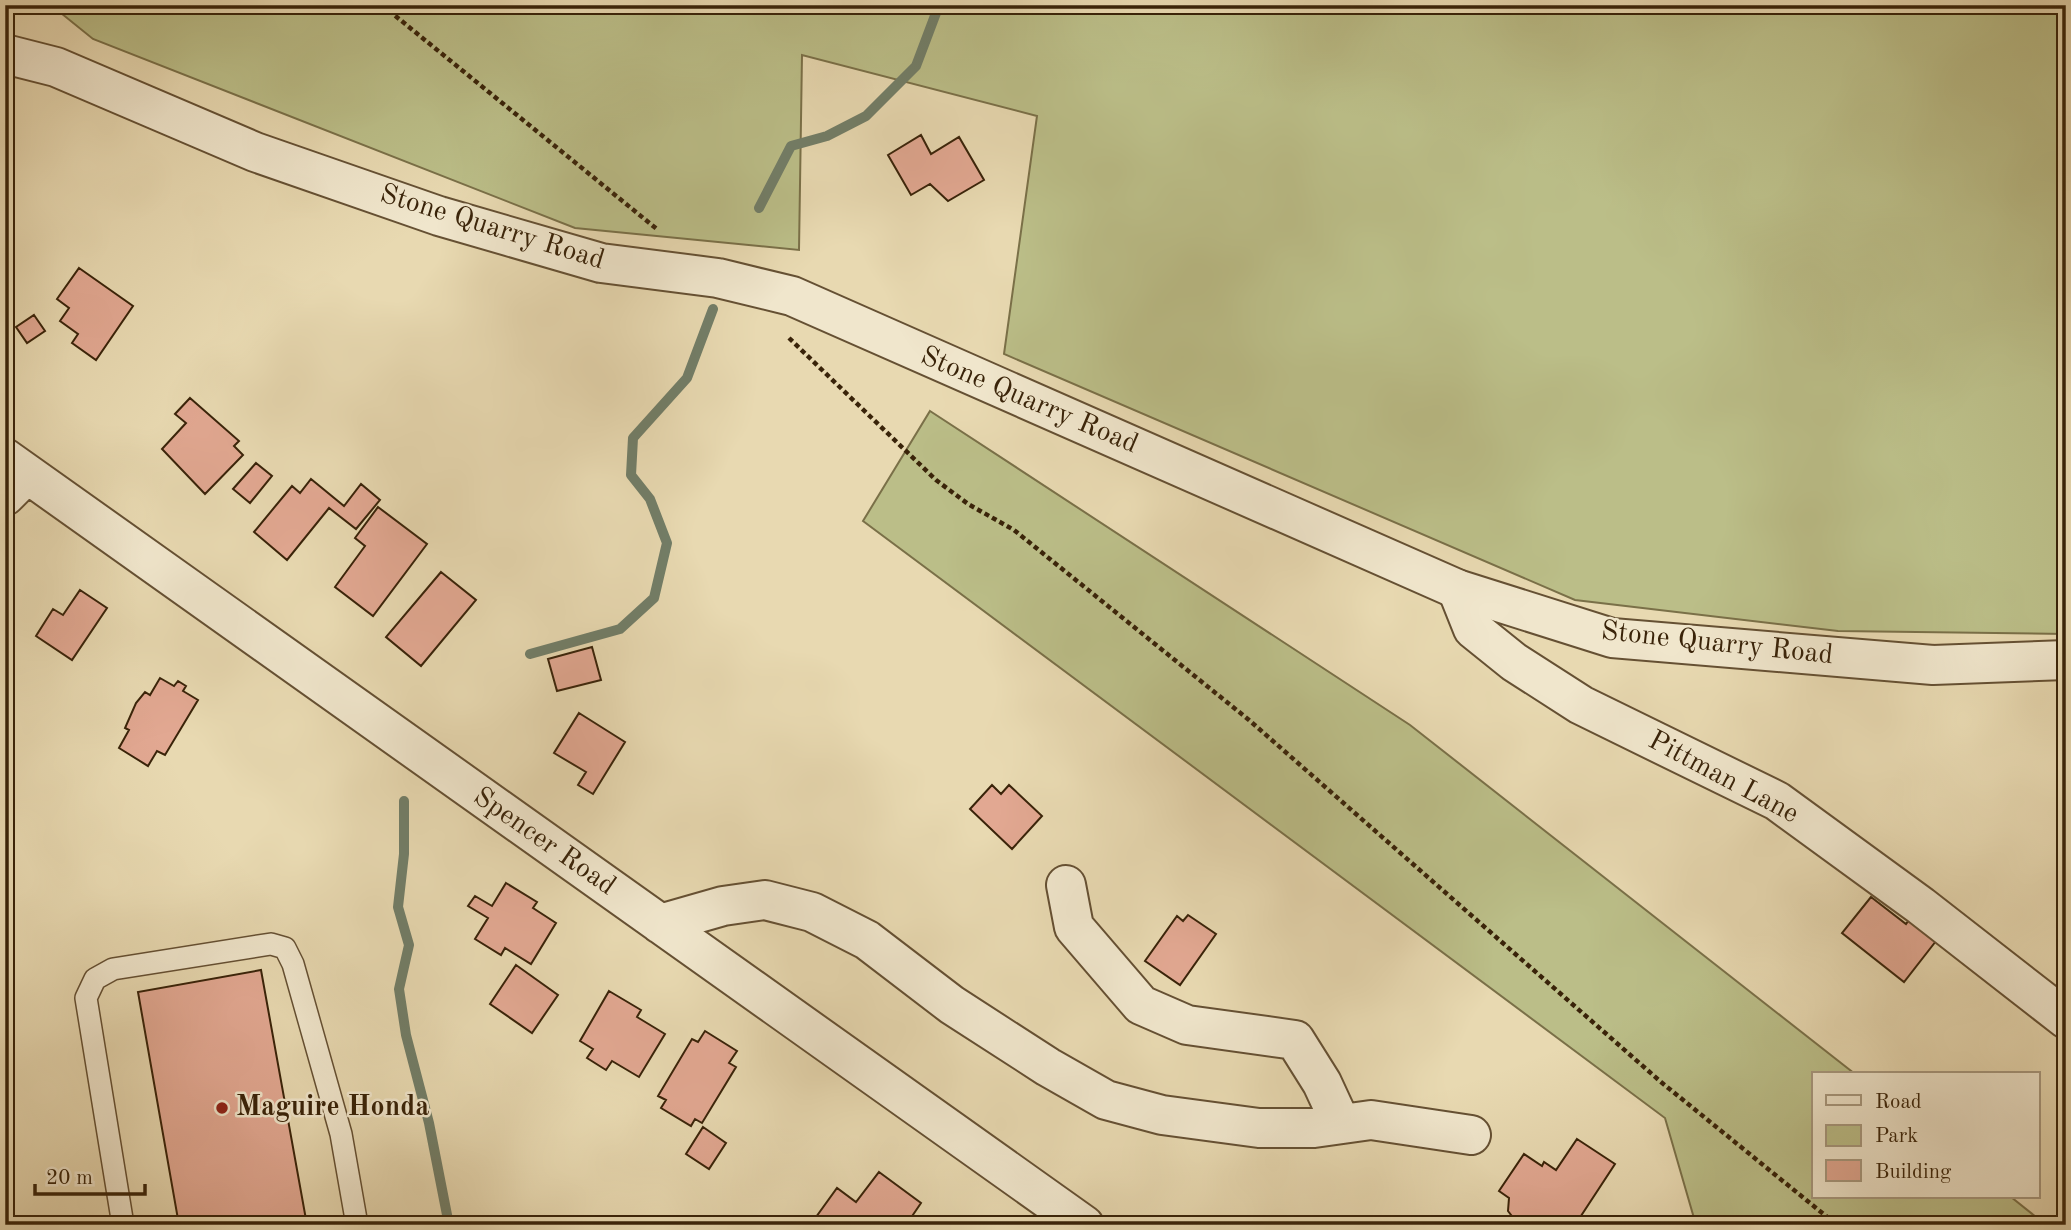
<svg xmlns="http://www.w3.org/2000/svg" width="2071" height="1230" viewBox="0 0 2071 1230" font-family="'Old Standard TT',serif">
<rect width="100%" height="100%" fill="#e8d9b1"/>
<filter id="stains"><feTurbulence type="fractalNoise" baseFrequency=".00286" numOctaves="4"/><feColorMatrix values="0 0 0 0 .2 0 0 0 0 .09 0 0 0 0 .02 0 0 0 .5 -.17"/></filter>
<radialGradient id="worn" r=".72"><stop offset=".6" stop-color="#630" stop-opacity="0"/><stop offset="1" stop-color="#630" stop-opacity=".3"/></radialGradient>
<path fill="#bbbe88" stroke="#7a7048" stroke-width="2" d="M51 5H2066V634L1838 631 1575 600 1004 354 1037 116 802 55 799 250 575 228 93 39Z
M930 411 1410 725 1855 1074H1814V1197H2011L2046 1225H1696L1665 1118 863 521Z"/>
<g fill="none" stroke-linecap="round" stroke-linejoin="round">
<path stroke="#727e68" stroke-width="10" d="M759 208 791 146 827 136 866 116 916 66 939 5
M530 654 620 629 654 598 667 543 650 499 631 475 633 438 687 378 713 309
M404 801V854L398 907 409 945 399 989 406 1035 429 1123 449 1225"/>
</g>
<path fill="#e2a892" stroke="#392309" stroke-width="2" d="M921 135 931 154 959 137 984 180 948 201 930 184 911 195 888 155Z
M79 268 133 306 96 360 72 343 78 334 60 321 69 308 57 299Z
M34 315 45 331 27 343 16 327Z
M190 398 239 441 234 446 243 455 205 494 162 449 186 423 175 414Z
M256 463 272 476 250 503 233 489Z
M311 479 344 506 361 484 380 500 356 529 329 508 287 560 254 532 292 486 300 493Z
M378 507 427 544 373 616 335 587 365 546 355 538Z
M441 572 476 600 421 666 386 637Z
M80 590 107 608 72 660 36 636 53 609 63 615Z
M592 647 601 680 557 691 548 659Z
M160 678 174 686 178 681 186 686 183 691 198 700 165 755 157 751 148 766 119 748 129 730 125 728 136 703 145 692 150 695Z
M579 713 625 742 593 794 578 785 586 772 554 753Z
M992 785 1001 794 1009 785 1042 816 1012 849 970 809Z
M506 883 537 902 533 908 556 923 531 964 505 948 501 955 475 939 488 918 468 906 475 896 492 906Z
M1871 897 1906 924 1909 920 1936 941 1904 982 1842 933Z
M1188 915 1216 934 1180 985 1145 961 1177 916 1183 921Z
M516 965 558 995 532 1033 490 1004Z
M261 970 307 1225H179L138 992Z
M609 991 641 1010 637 1017 665 1034 639 1077 612 1061 606 1070 587 1058 593 1049 580 1041Z
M705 1031 737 1051 729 1063 736 1067 702 1123 695 1119 691 1126 661 1108 666 1100 658 1096 692 1039 698 1042Z
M703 1127 726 1143 709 1169 686 1154Z
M1577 1139 1615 1164 1575 1225H1550L1538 1217 1528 1223 1515 1220 1508 1211 1509 1198 1499 1191 1524 1154 1542 1166 1544 1162 1556 1170Z
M879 1172 921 1203 906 1225 811 1224 837 1188 856 1202Z"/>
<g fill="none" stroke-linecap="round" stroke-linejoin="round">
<defs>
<path id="service" d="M123 1225 86 998 95 979 113 969 271 944 285 948 293 964 341 1134 357 1225"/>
<path id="minor" d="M5 458 1084 1225
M5 496 27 474
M1457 589 1473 629 1514 662 1581 705 1777 801 1921 906 2066 1019
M1066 885 1074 927 1141 1005 1187 1025 1295 1040 1322 1083 1341 1124 1342 1119
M660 924 723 906 765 900 812 912 867 940 952 1005 1048 1067 1106 1100 1162 1115 1259 1128H1314L1371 1120 1471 1135"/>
<path id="tertiary" d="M5 54 56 67 255 152 439 216 601 263 718 278 792 296 1457 589 1612 638 1933 665 2066 660"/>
</defs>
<use href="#service" stroke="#655033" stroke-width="24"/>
<use href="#minor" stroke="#655033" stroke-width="42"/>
<use href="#tertiary" stroke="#655033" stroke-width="42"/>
<path stroke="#392309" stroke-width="4.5" stroke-dasharray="5 3.5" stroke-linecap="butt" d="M382 5 658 230
M789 338 936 480 968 504 1014 530 1249 720 1661 1082 1837 1225"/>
<use href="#service" stroke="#f0e6cc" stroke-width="21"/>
<use href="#minor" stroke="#f0e6cc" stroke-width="38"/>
<use href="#tertiary" stroke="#f0e6cc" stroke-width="38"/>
</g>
<circle fill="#8f2418" stroke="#f0e6cc" stroke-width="2.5" cx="222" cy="1108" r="7"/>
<g text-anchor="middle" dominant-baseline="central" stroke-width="5" stroke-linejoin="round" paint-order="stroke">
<g font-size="28" fill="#392309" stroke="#f0e6cc">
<text transform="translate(492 228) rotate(17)">Stone Quarry Road</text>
<text transform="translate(1029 401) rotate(23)">Stone Quarry Road</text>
<text transform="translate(1717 644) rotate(6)">Stone Quarry Road</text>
<text transform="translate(1723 778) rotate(28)">Pittman Lane</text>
<text transform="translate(544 842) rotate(35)">Spencer Road</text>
</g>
<g font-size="28" font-weight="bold" fill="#392309" stroke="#f0e6cc" text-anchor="start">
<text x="236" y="1108">Maguire Honda</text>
</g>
</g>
<rect width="2071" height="1230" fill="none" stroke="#e8d9b1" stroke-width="28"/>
<rect x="7" y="7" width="2057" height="1216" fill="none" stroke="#392309" stroke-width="3.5"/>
<rect x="14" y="14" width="2043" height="1202" fill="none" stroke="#392309" stroke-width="2"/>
<rect x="1812" y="1072" width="228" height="126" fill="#f0e6cc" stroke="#a7987e" stroke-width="2"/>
<rect x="1826" y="1095" width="35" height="10" fill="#f0e6cc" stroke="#a7987e" stroke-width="2"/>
<text x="1875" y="1108" font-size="21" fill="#392309">Road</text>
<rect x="1826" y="1125" width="35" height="21" fill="#bbbe88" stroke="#a7987e" stroke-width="2"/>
<text x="1875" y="1142" font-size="21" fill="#392309">Park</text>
<rect x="1826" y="1160" width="35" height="21" fill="#e2a892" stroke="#a7987e" stroke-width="2"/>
<text x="1875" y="1178" font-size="21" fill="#392309">Building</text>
<path d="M35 1184v10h110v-10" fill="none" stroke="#392309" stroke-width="3.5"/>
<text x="46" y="1184" font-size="21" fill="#392309" stroke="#f0e6cc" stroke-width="5" paint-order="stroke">20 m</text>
<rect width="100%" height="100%" filter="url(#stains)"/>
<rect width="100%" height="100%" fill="url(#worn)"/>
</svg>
